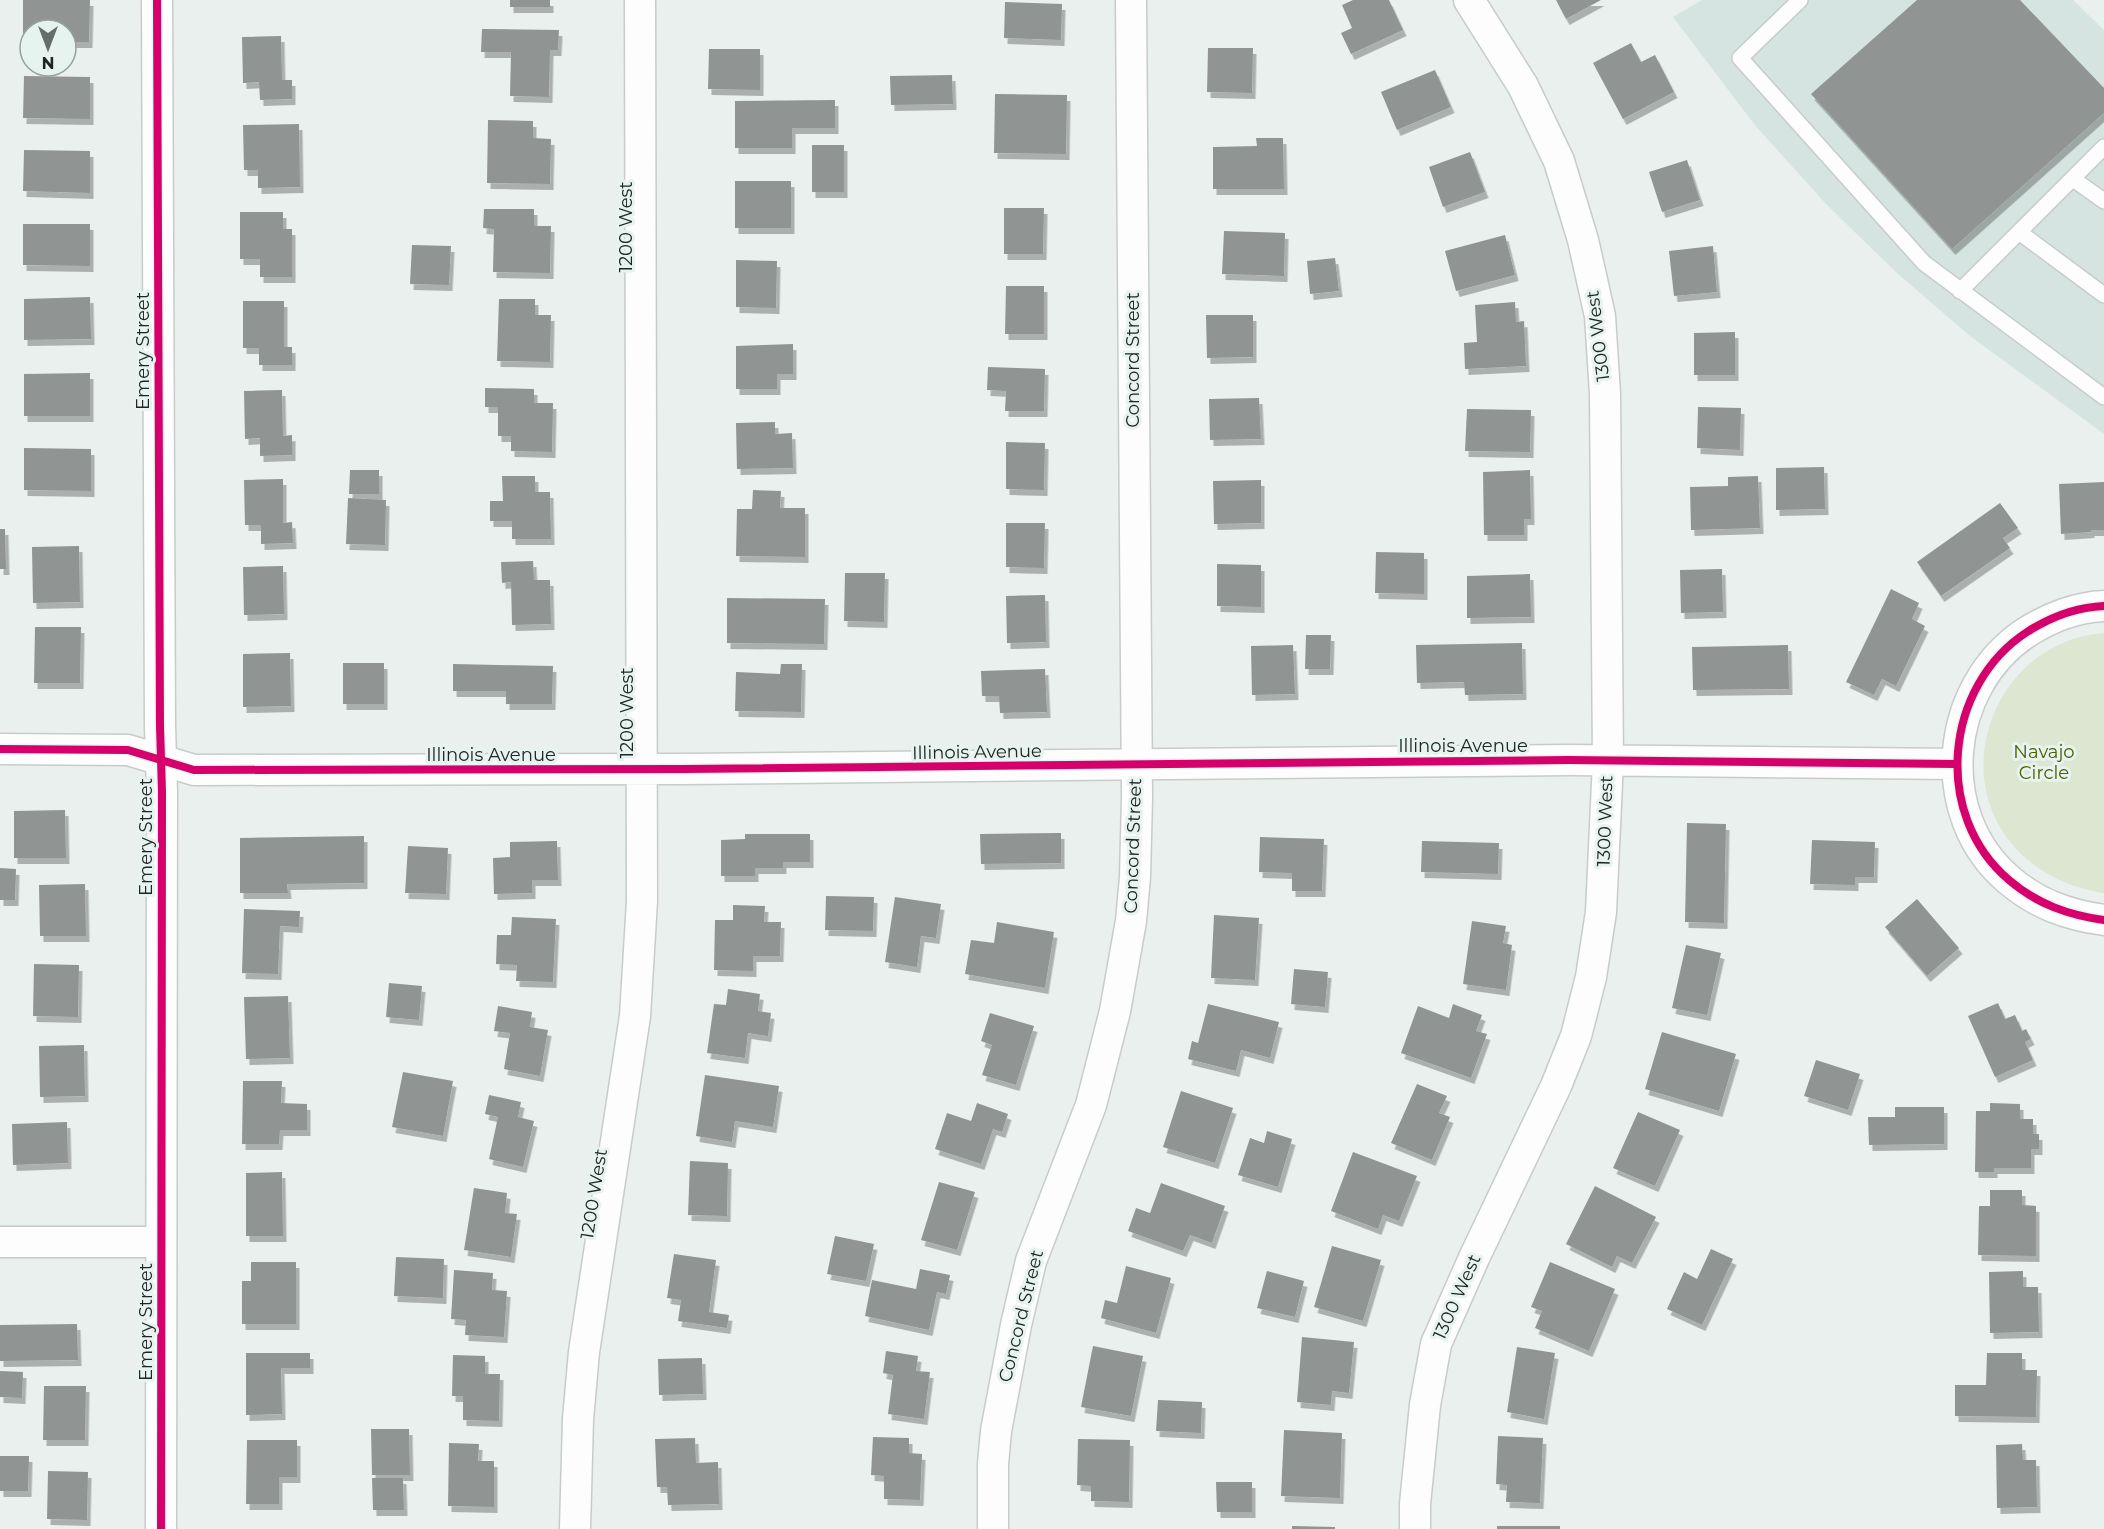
<svg xmlns="http://www.w3.org/2000/svg" width="2104" height="1529" viewBox="0 0 2104 1529" font-family="Montserrat,sans-serif">
<defs>
<filter id="shadow"><feDropShadow dx="3.5" dy="6" stdDeviation="0" flood-color="#0004"/></filter>
</defs>
<rect width="100%" height="100%" fill="#e9f0ee"/>
<path fill="#d5e4e0" d="M1702 0H2073L2104 30V434L1970 336 1897 273 1826 204 1754 124 1673 17Z"/>
<path fill="#dce6d1" d="M2104 633V893H2102C2071 887 2044 876 2021 854 1942 776 1996 641 2104 633Z"/>
<path fill="#909593" filter="url(#shadow)" d="M23 0H90L89 42H66V30H30V42H23Z
M510 0H550V7H510Z
M1353 0H1389L1403 30 1351 54 1341 33 1352 28 1342 5Z
M1556 0H1601L1566 19Z
M1917 0H2020L2104 88V113L1952 249 1811 94Z
M1005 2 1062 4 1061 40 1004 38Z
M482 29 559 30 558 50H550L549 97 510 96 511 52H481Z
M281 36 282 80H292V99L260 100 259 82 243 83 242 37Z
M1631 43 1641 62 1655 55 1674 92 1623 119 1593 63Z
M1208 48H1253L1252 93 1207 92Z
M709 49H760V90L708 89Z
M1435 70 1451 107 1397 130 1381 92Z
M952 75 953 104 891 105 890 76Z
M24 76 90 77V119L23 118Z
M995 94 1067 95 1066 154 994 153Z
M835 100V128H792V148H735V101Z
M488 120 533 121V138L551 139 550 184 487 183Z
M299 124 300 187 258 188V170H244L243 125Z
M1256 138H1283L1284 189H1213V147L1257 146Z
M812 145H844V192H812Z
M24 150 90 151V193L23 191Z
M1470 152 1485 192 1443 207 1429 167Z
M1687 160 1700 200 1662 212 1649 172Z
M735 181H791V228H735Z
M1004 208H1044L1043 254H1004Z
M484 209H534V226H551L550 273 493 272 494 229 483 228Z
M240 212H283V229H292V277H260V259H240Z
M23 224H90V266L23 265Z
M1224 231 1285 233 1284 276 1222 274Z
M1505 235 1515 275 1456 291 1445 251Z
M412 245 451 246 449 285 410 284Z
M1713 246 1717 292 1674 296 1669 251Z
M1335 258 1339 291 1310 294 1307 261Z
M736 260 777 261 776 308 736 307Z
M1006 286H1044V334H1005Z
M90 297 91 339 24 340V299Z
M499 299H535V315H551L550 362 497 361Z
M243 301H284V347H292V365H259V348H243Z
M1515 302 1516 322 1524 321 1526 366 1465 369 1464 343 1477 342 1475 305Z
M1206 315H1253V357L1207 358Z
M1735 332V375H1694V333Z
M793 344V374H777V389H736V346Z
M988 367 1045 369 1044 411H1005L1006 391 987 390Z
M90 373V416H24V374Z
M485 388 534 389V403H553L552 452 511 451V436H498V407H485Z
M282 390 283 436 292 435V455L260 456V438L245 439 244 391Z
M1259 398 1261 439 1210 440 1209 399Z
M1698 407 1741 408 1740 450 1697 448Z
M1467 409 1531 410 1530 452 1465 451Z
M775 422V434L792 433 793 468 737 469 736 423Z
M1006 442 1045 443 1044 490 1006 489Z
M24 448 91 449V491L24 490Z
M1824 467 1825 509 1776 510V468Z
M350 470H379V494H349Z
M1530 470 1531 519H1524V535H1484L1483 472Z
M502 476H535V492H550L551 539H512V521H490V501H503Z
M1758 476 1760 528 1691 530 1690 487 1728 486V477Z
M283 479V523L292 522 293 543 261 544V525H245L244 480Z
M1261 480V523L1214 524 1213 481Z
M2104 482V530H2091V532L2061 534 2059 484Z
M753 490 781 491 780 508H805V557L736 556 737 509H752Z
M348 498 386 500 385 545 346 544Z
M2000 503 2018 528 2003 538 2010 548 1941 596 1917 562Z
M1006 523H1045L1044 568 1006 567Z
M0 529H5L6 569H0Z
M79 546 80 602 33 603 32 547Z
M1376 552 1424 553V594L1375 593Z
M533 561 534 580H550L551 624 512 625 511 582 502 583 501 562Z
M1217 564 1261 565V607L1217 606Z
M283 566 284 614 244 615 243 567Z
M1722 569 1723 612 1681 613 1680 570Z
M845 573H885L884 622 844 621Z
M1530 574 1531 617 1467 618V576Z
M1891 589 1919 603 1912 619 1925 626 1896 686 1882 679 1874 695 1846 682Z
M1045 595 1046 642 1007 643 1006 596Z
M727 598 825 599 824 644 727 643Z
M35 627H81L80 683H34Z
M1306 635H1331L1330 669H1305Z
M1522 643 1523 694 1465 695 1464 682 1417 683 1416 645Z
M1293 645 1295 694 1252 695 1251 646Z
M1788 645 1789 689 1693 690 1692 647Z
M290 653 291 706 243 707V654Z
M343 663H384V704H343Z
M453 664 553 666 552 704H506V691H453Z
M781 664H802L801 712 735 711 736 672 780 674Z
M1045 669 1047 712 1000 713 999 696H982L981 671Z
M65 810 66 858H14V811Z
M1687 823 1726 824 1724 923 1685 922Z
M1061 833V863L981 864 980 834Z
M745 834H810V862H783V868H755V876H721V840L745 839Z
M364 836V883L287 884 288 893H240V838Z
M1260 837 1324 839 1322 891H1292V873L1259 872Z
M1812 840 1875 842 1874 877H1855V885L1810 884Z
M557 841 558 880H532V893L494 894 493 858 510 857V842Z
M1422 841 1499 843 1498 874 1421 872Z
M408 846 448 848 446 894 405 893Z
M0 868 16 869 15 900H0Z
M85 884 86 936H40L39 885Z
M826 896 874 897 873 931 825 930Z
M895 897 941 904 936 938 921 936 917 967 885 962Z
M1917 899 1959 948 1927 976 1885 927Z
M733 905 765 906 764 922H781L780 956H753V971L714 970 715 920H733Z
M244 909 300 911 299 927 280 926 278 974 242 973Z
M1214 915 1259 918 1255 980 1211 978Z
M512 917 556 919 553 982 516 981 517 965 496 964 497 935H511Z
M1472 921 1506 926 1503 943 1512 945 1506 990 1463 984Z
M997 922 1054 932 1045 988 965 974 971 940 994 943Z
M1686 945 1721 953 1707 1015 1672 1008Z
M34 964 79 965 78 1017 33 1016Z
M1294 969 1328 972 1325 1007 1291 1004Z
M389 983 422 986 419 1020 386 1017Z
M728 989 760 994 758 1011 771 1013 768 1036 748 1033 745 1058 707 1053 714 1004 726 1005Z
M288 996 290 1058 246 1059 244 997Z
M1998 1003 2005 1019 2015 1015 2022 1031 2026 1029 2031 1039 2025 1042 2033 1060 1995 1077 1968 1016Z
M1208 1004 1279 1022 1270 1058 1241 1050 1236 1071 1188 1059 1192 1041 1198 1043Z
M1453 1004 1482 1015 1476 1031 1487 1034 1471 1078 1401 1053 1418 1006 1449 1018Z
M498 1006 532 1012 530 1027 548 1030 540 1076 504 1069 510 1033 494 1031Z
M990 1013 1034 1026 1016 1085 982 1075 992 1045 981 1041Z
M1662 1032 1736 1054 1719 1111 1645 1089Z
M84 1045 85 1096 40 1097 39 1046Z
M1816 1060 1860 1074 1848 1110 1804 1096Z
M403 1072 453 1081 443 1136 392 1127Z
M705 1075 779 1086 773 1127 735 1121 732 1142 696 1136Z
M243 1081H282L281 1103 307 1104V1130H280L279 1144H242Z
M1417 1084 1447 1096 1439 1113 1450 1117 1432 1160 1391 1143Z
M1181 1091 1233 1108 1215 1163 1163 1147Z
M489 1095 521 1102 518 1117 534 1121 523 1167 489 1159 498 1117 485 1114Z
M977 1103 1008 1114 1002 1132 993 1129 981 1164 935 1149 947 1113 971 1121Z
M1990 1103 2020 1104V1119H2033V1134H2039V1149H2031V1168H1994V1172H1975L1976 1111H1990Z
M1895 1107H1944V1144L1869 1145 1868 1117H1895Z
M1638 1112 1680 1130 1655 1186 1613 1168Z
M67 1122 68 1163 13 1165 12 1124Z
M1267 1131 1292 1139 1278 1187 1238 1175 1250 1138 1264 1143Z
M1353 1152 1417 1176 1399 1221 1383 1215 1378 1229 1331 1211Z
M690 1161 728 1163 727 1216 688 1215Z
M282 1172 283 1236H246V1173Z
M939 1182 975 1192 957 1250 921 1240Z
M1161 1183 1225 1206 1212 1243 1190 1235 1183 1251 1128 1231 1136 1208 1150 1213Z
M1595 1186 1656 1217 1632 1263 1617 1256 1612 1267 1566 1244Z
M474 1188 507 1193 505 1213 517 1214 511 1257 464 1250Z
M1990 1190H2022V1205L2036 1206V1256L1978 1255 1979 1206H1990Z
M835 1236 874 1244 866 1281 827 1274Z
M1332 1246 1381 1260 1363 1321 1314 1307Z
M1711 1249 1733 1259 1702 1325 1667 1309 1684 1272 1697 1279Z
M674 1254 716 1260 709 1312 729 1315 727 1328 678 1321 681 1300 667 1298Z
M396 1257 444 1259 443 1298 394 1296Z
M251 1262H296V1324H242V1281H251Z
M1550 1262 1615 1289 1589 1351 1535 1328 1542 1311 1531 1307Z
M1126 1266 1171 1278 1156 1333 1101 1318 1105 1300 1117 1303Z
M920 1269 950 1275 946 1294 937 1292 929 1330 865 1316 872 1280 916 1289Z
M454 1270 493 1273 492 1290 507 1291 504 1337 465 1335 466 1320 451 1319Z
M1267 1271 1304 1281 1295 1317 1257 1308Z
M2023 1271V1287H2038L2039 1332 1990 1333 1989 1272Z
M77 1324 78 1360 0 1361V1325Z
M1302 1337 1354 1342 1349 1393 1332 1391 1331 1405 1297 1402Z
M1093 1346 1143 1356 1131 1416 1081 1407Z
M1517 1347 1555 1353 1544 1419 1507 1412Z
M886 1351 918 1356 916 1371 930 1372 924 1419 888 1414 893 1375 883 1373Z
M246 1353H310V1368H281L282 1414 246 1415Z
M1987 1353H2022V1370H2037L2036 1417 1955 1416V1385H1986Z
M453 1355 485 1356V1374H500L499 1421 463 1420V1396H452Z
M702 1358 703 1394 659 1395 658 1359Z
M0 1371 23 1372 22 1398 0 1397Z
M44 1386H86L85 1440H43Z
M1158 1400 1202 1402 1201 1433 1156 1431Z
M371 1429H409L410 1475H372Z
M1284 1430 1342 1433 1340 1498 1281 1496Z
M1498 1436 1543 1438 1540 1503 1506 1502 1507 1485 1496 1484Z
M873 1437 909 1438V1453L922 1454 920 1500 884 1499V1476L871 1475Z
M695 1438 696 1463 718 1462 719 1504 668 1505 667 1487H657L655 1439Z
M1078 1439 1130 1440 1129 1502 1091 1501V1486L1077 1485Z
M247 1440H297V1477H279V1504H246Z
M449 1443 479 1444 478 1461H494V1507L448 1506Z
M2022 1444 2023 1460H2036L2037 1507 1997 1508 1996 1445Z
M0 1456H29L28 1491H0Z
M48 1471 88 1472 87 1520 47 1519Z
M372 1478H403L404 1510H373Z
M1216 1482H1252V1512H1217Z
M1292 1526 1335 1527V1529H1292Z
M1497 1526H1560V1529H1497Z"/>
<g fill="none" stroke-linecap="round" stroke-linejoin="round">
<defs>
<path id="service" d="M1800 0 1740 58 1924 263 2104 397
M2073 179 2104 201
M2019 232 2104 295
M1960 291 2104 147"/>
<path id="minor" d="M157 0 160 726 162 792 161 1529
M2104 606C2077 607 2049 618 2027 632 1944 686 1932 815 2009 880 2037 904 2068 915 2104 920
M0 749 128 750 194 770 683 769 1569 760 1957 764
M0 1242H161
M575 1529 578 1419 584 1352 635 1016 642 901 640 0
M993 1529V1464L996 1431 1016 1325 1031 1261 1091 1105 1115 1011 1131 921 1135 877 1137 798 1131 0
M1415 1529V1504L1425 1405 1436 1344 1474 1258 1556 1086 1576 1036 1591 977 1601 912 1608 761 1605 394 1600 316 1583 240 1559 161 1523 86 1469 0"/>
</defs>
<use href="#service" stroke="#c7ccca" stroke-width="18"/>
<use href="#minor" stroke="#c7ccca" stroke-width="33"/>
<use href="#service" stroke="#fcfdfc" stroke-width="15"/>
<use href="#minor" stroke="#fcfdfc" stroke-width="30"/>
<defs>
<path id="cycleway" d="M157 0 160 726 162 792 161 1529
M2104 606C2077 607 2049 618 2027 632 1944 686 1932 815 2009 880 2037 904 2068 915 2104 920
M0 749 128 750 194 770 683 769 1569 760 1957 764"/>
</defs>
<use href="#cycleway" stroke="#e6f3ef" stroke-width="11"/>
<use href="#cycleway" stroke="#d6006c" stroke-width="8"/>
</g>
<g text-anchor="middle" dominant-baseline="central" stroke-width="6" stroke-linejoin="round" paint-order="stroke">
<g font-size="18" fill="#202524" stroke="#e6f3ef">
<text transform="translate(626 227) rotate(-90)">1200 West</text>
<text transform="translate(1598 336) rotate(-97)">1300 West</text>
<text transform="translate(143 351) rotate(-90)">Emery Street</text>
<text transform="translate(1133 360) rotate(-90)">Concord Street</text>
<text transform="translate(627 713) rotate(-90)">1200 West</text>
<text x="1463" y="746">Illinois Avenue</text>
<text transform="translate(977 752) rotate(-1)">Illinois Avenue</text>
<text x="491" y="755">Illinois Avenue</text>
<text transform="translate(1605 821) rotate(-88)">1300 West</text>
<text transform="translate(146 837) rotate(-90)">Emery Street</text>
<text transform="translate(1133 846) rotate(-88)">Concord Street</text>
<text transform="translate(594 1194) rotate(-81)">1200 West</text>
<text transform="translate(1457 1297) rotate(-66)">1300 West</text>
<text transform="translate(1021 1316) rotate(-76)">Concord Street</text>
<text transform="translate(146 1322) rotate(-90)">Emery Street</text>
</g>
<g font-size="18" fill="#4c5e00" stroke="#e6f3ef">
<text x="2044" y="752">Navajo<tspan x="2044" dy="21">Circle</tspan></text>
</g>
</g>
<g transform="translate(48 48) rotate(180)"><circle r="28" fill="#e6f3ef" stroke="#97a19e" stroke-width="1.5"/>
<path d="M0-4.5L10 22L0 15L-10 22Z" fill="#666c6b"/>
<text y="-9" font-size="16" font-weight="bold" text-anchor="middle" fill="#202524">N</text>
</g>
</svg>
